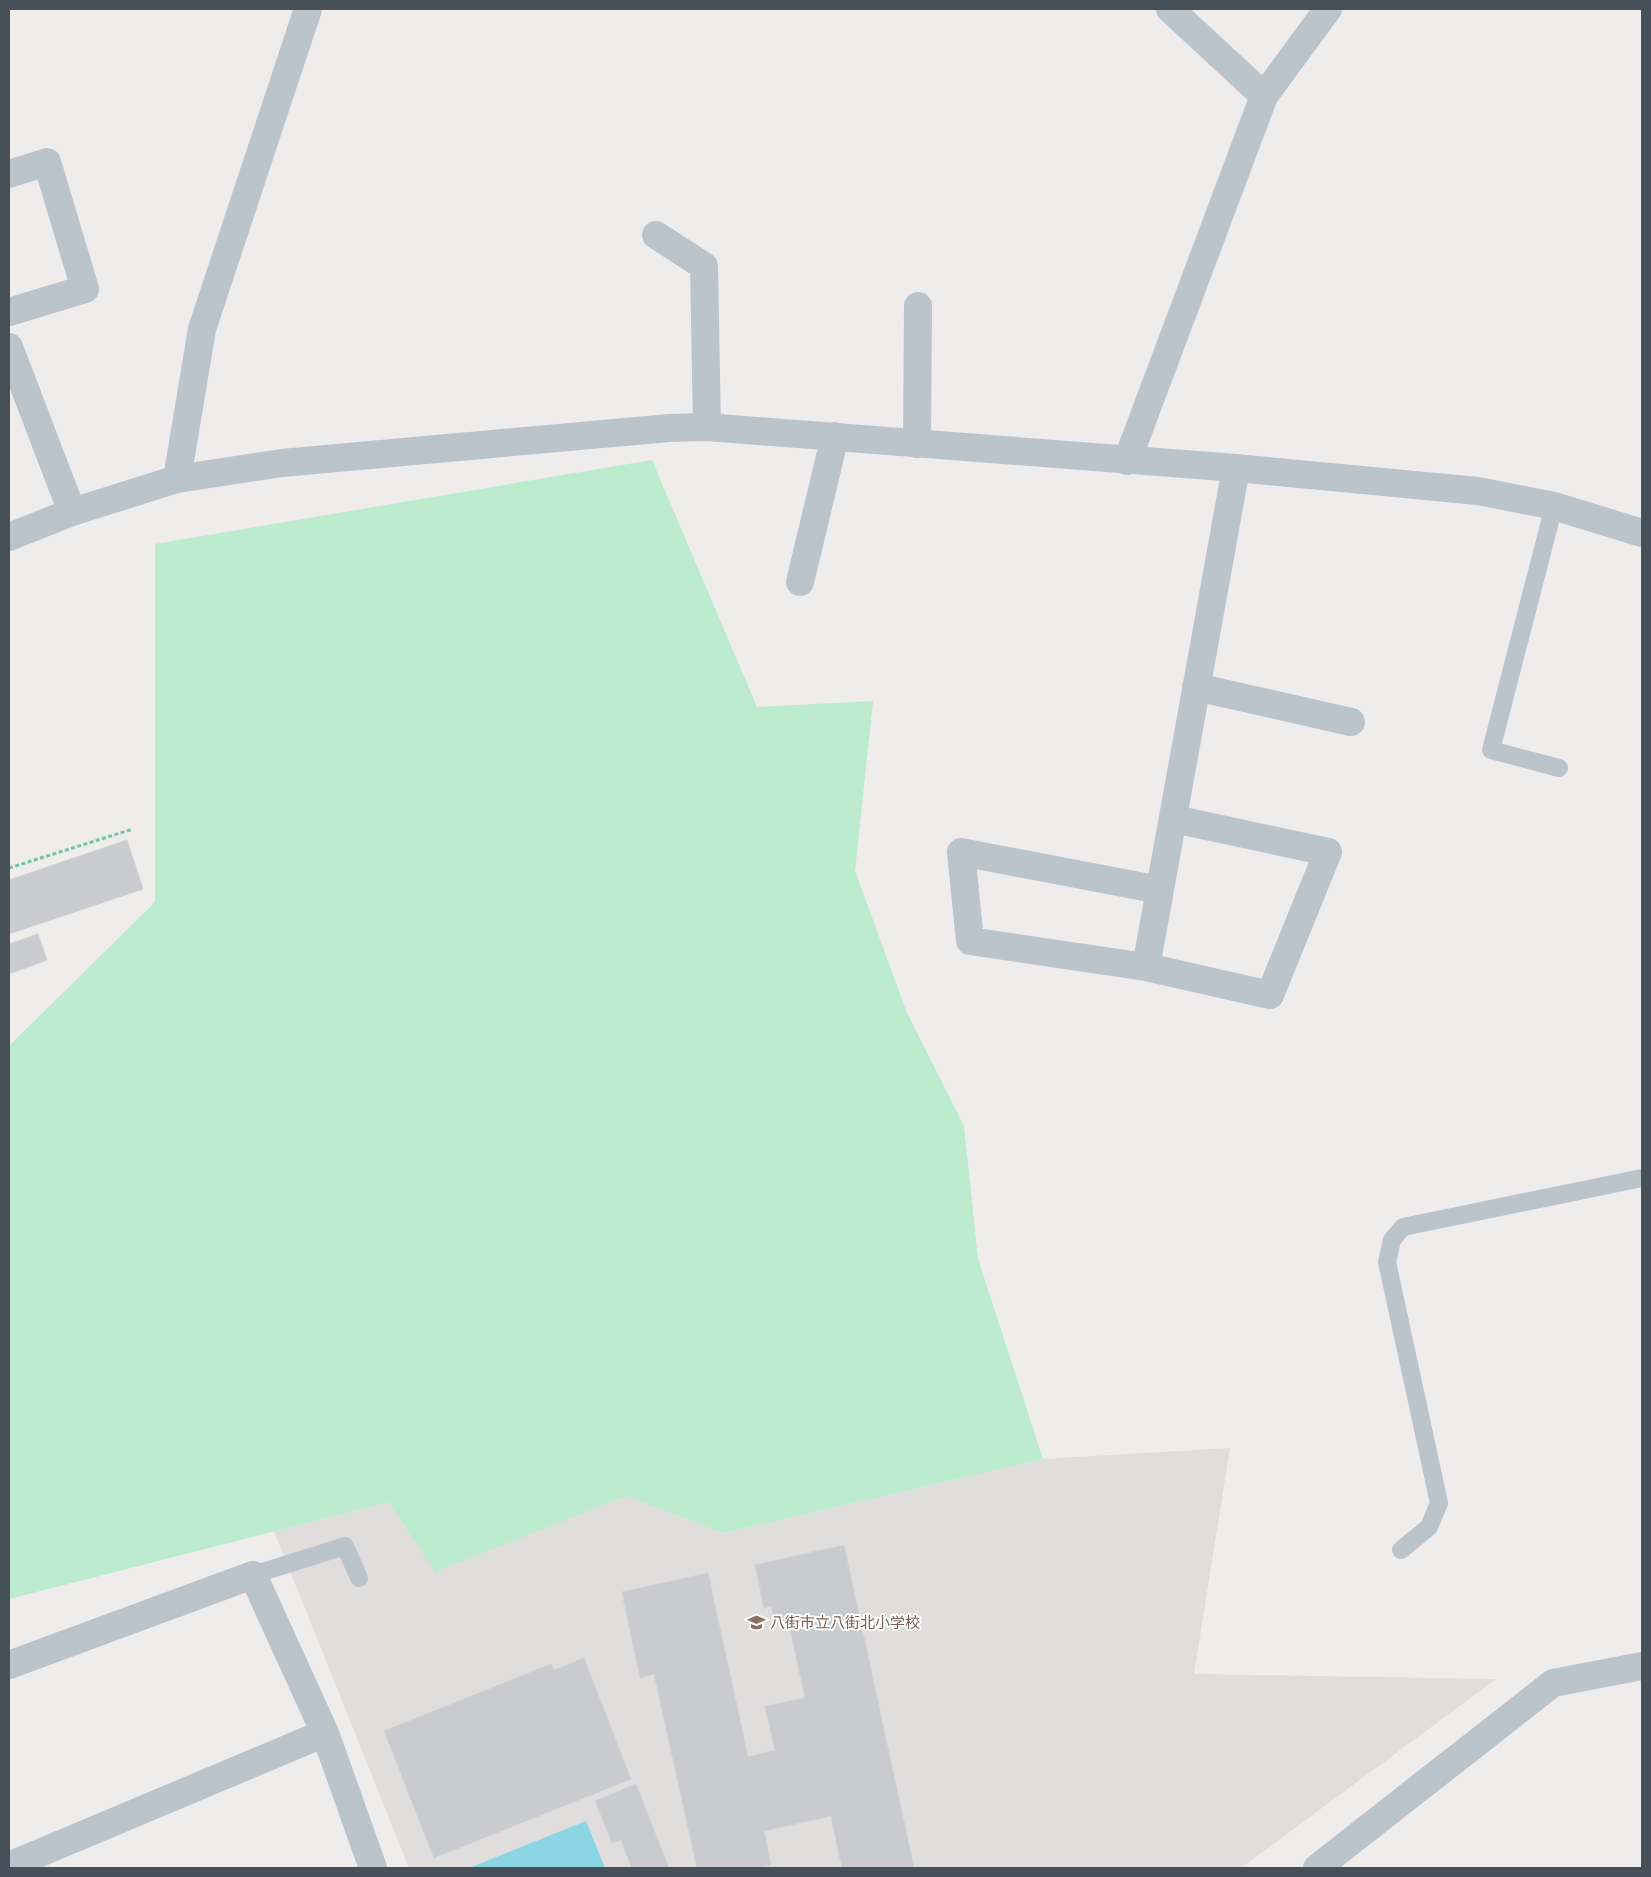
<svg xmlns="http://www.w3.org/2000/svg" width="1651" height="1877" viewBox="0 0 1651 1877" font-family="'Sofia Sans Condensed','Noto Sans JP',sans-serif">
<rect width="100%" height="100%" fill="#efecec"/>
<path fill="#e0dddd" d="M1230 1448 1194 1674 1496 1679 1241 1868H409L274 1531 389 1502 603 1505 626 1496 723 1533 1043 1459Z"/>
<path fill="#bcebcd" d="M652 460 757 707 873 701 855 871 907 1013 964 1126 978 1259 1043 1459 723 1533 626 1496 435 1572 389 1502 9 1599V1046L155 902V544Z"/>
<path fill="#8bd5e5" d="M586 1821 605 1868H469Z"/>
<path fill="#cacbd1" stroke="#d0d2d7" d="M127 840 143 889 9 934V880Z
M38 934 47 960 9 974V944Z
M844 1545 914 1868H842L831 1816 764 1831 771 1865 755 1868H697L654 1674 640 1678 622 1592 708 1573 748 1757 775 1750 765 1706 805 1698 789 1623 775 1626 771 1606 764 1608 755 1565Z
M584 1658 631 1779 434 1858 384 1731 551 1664 554 1670Z
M636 1784 669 1868H632L621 1840 612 1843 595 1801Z"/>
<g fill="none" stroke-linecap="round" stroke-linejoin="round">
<path stroke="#76c69d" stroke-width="3" stroke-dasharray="4 2.5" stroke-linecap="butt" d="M9 868 133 829"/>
<path stroke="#bbc4cb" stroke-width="18" d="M1554 506 1491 750 1559 768
M1401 1550 1429 1527 1439 1503 1387 1262 1392 1240 1403 1227 1642 1178
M253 1575 345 1546 359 1578"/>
<path stroke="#bbc4cb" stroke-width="28" d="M1170 9 1264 96
M9 174 47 162 85 289 9 312
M656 235 704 266 707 427
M9 347 72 512
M917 444 918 306
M1127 461 1264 96 1328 9
M177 479 202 329 308 9
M800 582 835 436
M1196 687 1351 722
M1160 890 961 852 970 941 1146 967 1270 995 1328 852 1174 819
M1146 967 1236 468
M9 1665 253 1575 325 1733 373 1868
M9 1866 325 1733
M1317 1868 1553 1683 1642 1666"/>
<path stroke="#bbc4cb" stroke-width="28" d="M9 537 72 512 177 479 282 463 669 428 707 427 1236 468 1478 491 1554 506 1642 533"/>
</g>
<defs>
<symbol id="school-bare" viewBox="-9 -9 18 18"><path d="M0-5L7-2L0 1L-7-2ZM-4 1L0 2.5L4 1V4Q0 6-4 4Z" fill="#8d6e63" stroke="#fff" stroke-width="2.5" paint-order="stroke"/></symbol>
</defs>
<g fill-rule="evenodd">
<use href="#school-bare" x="744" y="1610" width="25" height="25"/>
</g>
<g text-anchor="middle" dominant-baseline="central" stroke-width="4" stroke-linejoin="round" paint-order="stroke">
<g font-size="15" fill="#785e54" stroke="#fff" text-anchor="start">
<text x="770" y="1623">八街市立八街北小学校</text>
</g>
</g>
<rect width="1651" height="1877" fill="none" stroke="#465058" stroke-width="20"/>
</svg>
